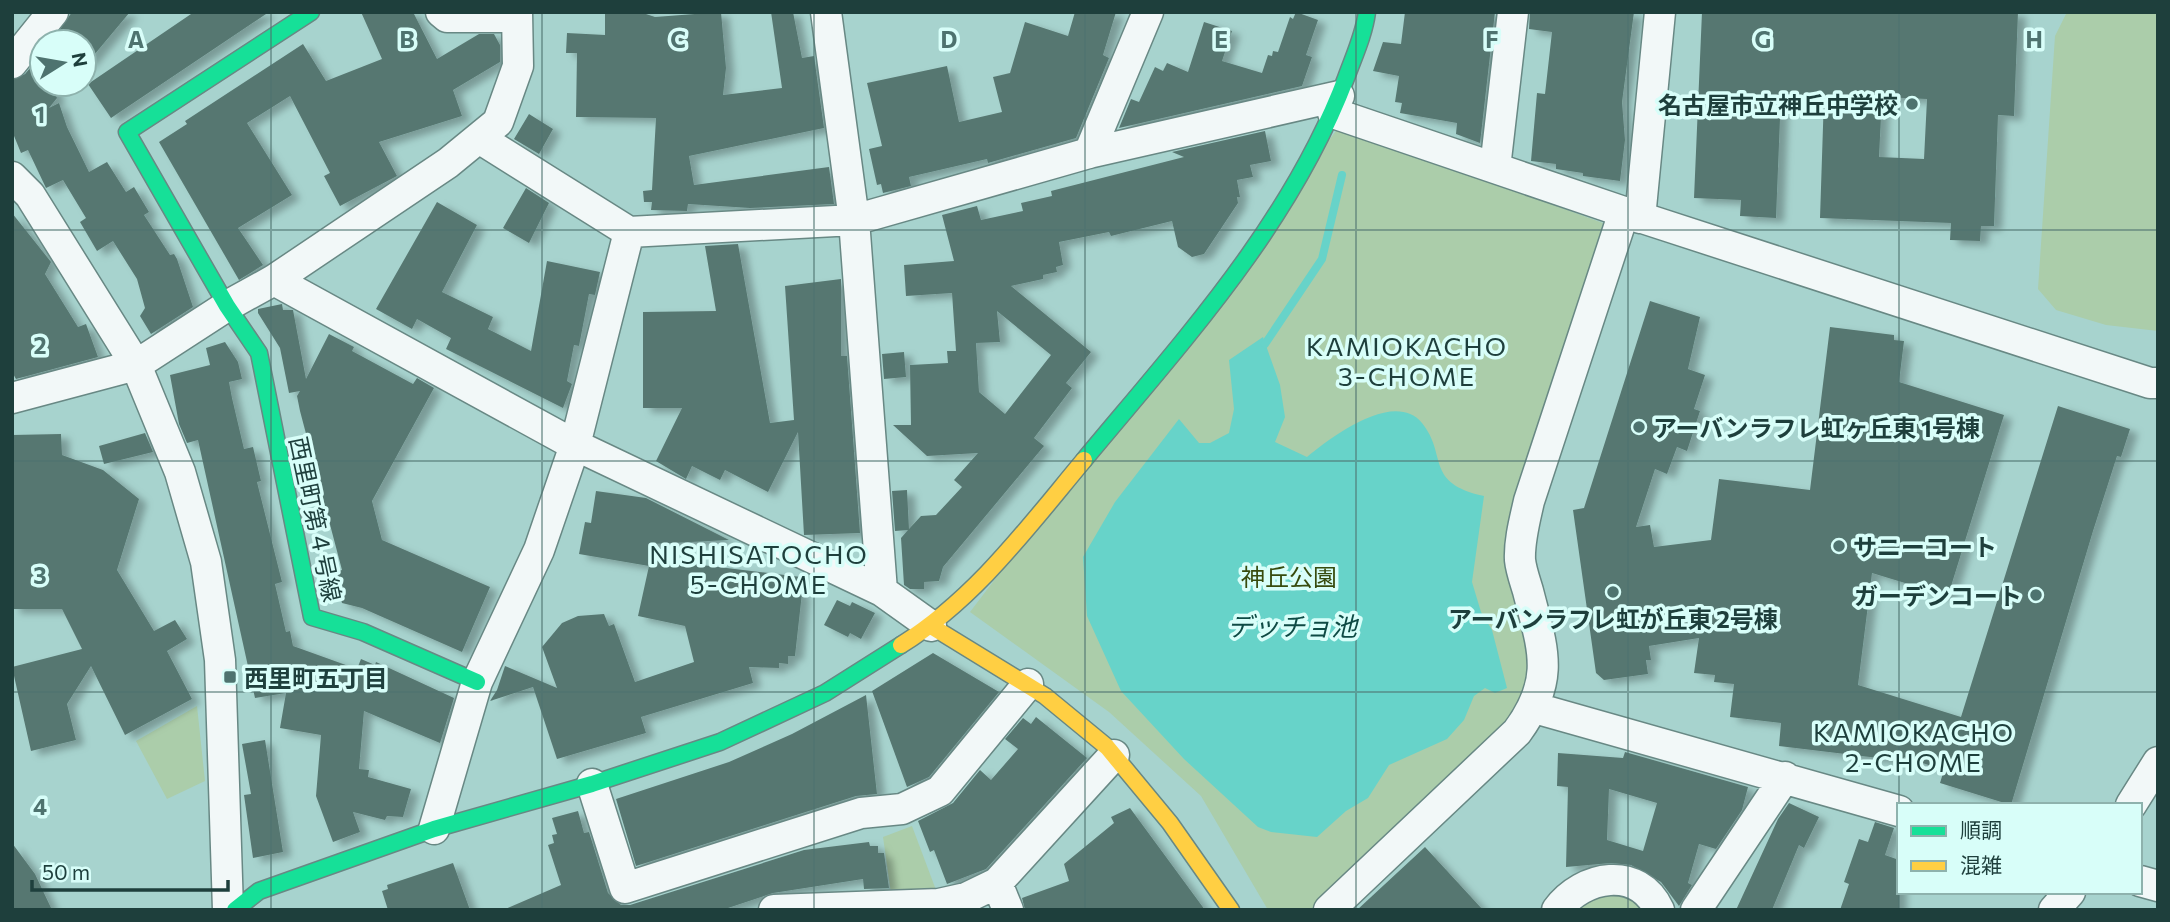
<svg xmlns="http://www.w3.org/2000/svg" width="2170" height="922" viewBox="0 0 2170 922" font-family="Commissioner,'Noto Sans JP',sans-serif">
<defs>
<filter id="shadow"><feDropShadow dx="8" dy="4.5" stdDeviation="3.5" flood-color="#0004"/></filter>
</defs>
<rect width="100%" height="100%" fill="#a7d3ce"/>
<path fill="#abcdaa" d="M2067 12H2158V331L2106 325 2056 310 2038 289 2055 36Z
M1339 127 1603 223 1522 488 1536 675 1522 717 1311 910H1268L1201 796 1109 712 970 612Z
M197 706 205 781 167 799 136 741Z
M912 826 936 890 891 893 883 837Z
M1598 894 1627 895 1646 910H1574Z"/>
<path fill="#67d3c9" d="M1263 337 1280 385 1285 417 1275 442 1307 457C1330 438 1394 389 1422 423 1448 455 1424 483 1484 496L1472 582 1481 612 1492 630 1507 688 1495 693 1485 688 1474 696 1464 720 1447 739 1389 765 1368 798 1346 811 1317 837 1271 832 1258 827 1184 759 1121 691 1087 616 1083 557 1115 502 1179 419 1199 443H1210L1229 433 1234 409 1229 360Z"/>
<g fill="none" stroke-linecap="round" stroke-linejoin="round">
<path stroke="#67d3c9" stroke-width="8" d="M1265 344 1322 259 1342 175"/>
</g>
<path fill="#577771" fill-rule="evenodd" filter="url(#shadow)" d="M72 12H130L84 67V42H51Z
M194 12H269L111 118 88 84Z
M361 12H413L437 59 479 34H494L500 45V62L453 90 462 116 379 142 397 176 340 206 324 176 330 173 290 96 247 123 292 195 238 228 263 265 239 280 159 142 187 124 185 121 303 44 326 81 382 59Z
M605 12H640L655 17 721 12 726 68 723 95 782 88 771 12H793L802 58 814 56 824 128 689 156 694 185 829 167 834 204 750 208 688 204 687 211 651 210 652 202H644L643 191 652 190 656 118 576 117 577 53H566L567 33 605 35Z
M1075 12H1116L1103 55 1109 58 1076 138 988 163 987 159 909 177 911 186 883 193 881 184 877 185 869 149 882 146 867 83 947 66 959 122 1002 112 993 77 1010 73 1025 22 1068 36Z
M1296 12 1318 20 1306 55 1312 57 1302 86 1119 128 1131 99 1139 102 1155 67 1163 71 1167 63 1188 72 1204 22 1232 31 1222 61 1262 73 1268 55 1272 56 1273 51 1278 52 1290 17 1293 19Z
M1405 12H1495L1480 143 1456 134 1457 123 1400 113 1402 103 1395 102 1399 76 1373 71 1383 42 1401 44Z
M1530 12H1634L1622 102 1625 140 1620 181 1583 176V173L1556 169V164L1531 161 1537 93 1545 94 1552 32 1529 29Z
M1702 12H2018L2014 116 1998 115 1994 226H1981L1980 241 1950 240 1951 223 1820 218 1824 96 1781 94 1776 218 1740 216 1741 200 1694 198ZM1882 97 1927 99 1924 159 1879 157Z
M40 56 42 84H51L57 98 49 108 59 103 67 127 89 172 107 162 126 192 134 187 149 212 144 215 170 255 174 254 177 259 193 307 151 334 140 316 145 308 137 279 113 241 97 251 80 222 86 218 63 180 46 188 28 150 21 153 12 131V80L25 74Z
M529 114 553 129 539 154 514 139Z
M1265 131 1271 161 1250 165 1253 177 1237 180 1240 197H1237L1238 203 1204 254 1192 257 1178 247 1172 221 1111 236 1109 232 1059 242 1063 265 1056 267 1057 272 1043 275V279L1011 286 1091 352 1066 383 1072 388 1034 438 1044 446 943 567 939 581 924 582V589H910L904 585 901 538 908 530 895 531 892 491 907 490 909 529 921 516 936 515 962 487 954 480 978 453 927 456 893 425H911L910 365 948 363 947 351H956L952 293 906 296 904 265 954 261 942 215 977 206 981 220 1023 211 1021 203 1052 196 1051 191 1184 157 1172 152ZM997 311 1051 355 1005 414 979 392 976 343 1000 342Z
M526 188 549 203 529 243 503 228Z
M437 202 477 225 442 292 493 317 488 329 531 351 547 261 600 272 595 295 589 294 579 346 574 345 567 381 572 384 563 408 446 349 451 338 417 319 412 329 376 309Z
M12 213 51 262 45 274 78 327 86 324 98 357 16 379 12 372Z
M738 244 770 423 794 420 785 286 841 279V356H847L860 533 804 535 798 432 768 492 725 470 720 480 692 466 686 479 656 461 682 408H643V312L716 311 705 246Z
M1650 301 1700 317 1688 369 1705 375 1694 409 1700 411 1687 451 1677 447 1667 474 1655 469 1636 527 1650 525 1654 547 1711 540 1719 479 1810 490 1830 327 1894 335V340L1904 341 1899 382 2004 415 1948 596 1872 573 1858 685 1961 717 2058 406 2130 429 2121 457 2117 456 2093 531 2011 805 1940 783 1944 770 1904 757 1903 761 1779 746 1781 723 1730 717 1734 684 1714 682 1715 675 1694 673 1699 638 1649 646 1651 660H1646L1648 674 1604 680 1596 673 1573 510 1584 508Z
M282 304 283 310H293L306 379 329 334 354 347 352 351 413 384 417 378 434 388 372 501 382 540 490 587 462 652 362 608 342 603 334 572 342 570 300 411 297 396 300 391 289 393 280 348 258 313V309Z
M225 342 238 362 242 379 229 382 232 398 244 449 253 447 261 481 257 482 282 582 275 584 286 632 290 631 293 646 357 669 361 659 375 665 376 662 454 698 440 743 364 711 359 769 369 770 368 777 411 789 403 817 387 816 385 820 353 812 360 832 333 842 316 796 321 735 280 728 286 693 255 698 198 440 187 443 179 424 170 375 210 365 206 348Z
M904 352 906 377 884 379 882 354Z
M145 433 153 452 104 464 99 446Z
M61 434 62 455 103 470 139 499 117 570 154 631 175 620 187 639 167 651 192 699 125 735 91 666 67 704 76 740 31 751 12 667 82 649 62 609H12V435Z
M596 491 646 498 729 540 653 544 652 559 801 577 799 593H802L795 656H788V664L779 663V668L749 667 753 683 641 717 646 733 557 759 533 687 490 701 497 690 505 666 557 688 542 647 562 623 578 616 604 614 609 626 614 624 635 682 694 662 685 626 638 616 649 566 579 554 585 522 591 523Z
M837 600 850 606 852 602 875 613 861 639 850 633 848 637 824 625Z
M933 653 999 692 929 777 907 787 872 691Z
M866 695 877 794 856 796 636 866 616 799 729 762 792 734Z
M1036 717 1087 758 986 869 947 884 934 850 930 852 918 821 953 803 980 770 991 780 1018 749 1005 739 1023 718 1031 724Z
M265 740 283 852 253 858 244 795 251 794 242 744Z
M1625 752 1748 787 1742 810 1716 849 1699 844 1688 883 1692 885 1679 906 1661 882 1631 865 1611 863 1566 867 1568 787 1557 786 1558 753 1623 758ZM1609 789 1657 803 1643 851 1607 840Z
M1789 803 1819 817 1804 848 1799 845 1772 910H1736L1778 819Z
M1130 808 1205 910H1025L1022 898 1069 881 1064 864 1114 823 1111 817Z
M578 811 584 833 589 832 608 893 621 905H630L804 850 869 842 870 846H878V853H884L889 888 864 889 863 879 773 893 722 910H503L561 885 548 845 554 843 552 835 557 834 552 818Z
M1875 822 1894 828 1885 855 1899 860V910H1840L1849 884 1844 882 1859 839 1868 842Z
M12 843 35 874 52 910H12Z
M1425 847 1483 910H1357Z
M453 863 470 910H388L382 891 388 889 387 885Z"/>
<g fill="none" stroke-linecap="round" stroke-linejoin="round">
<defs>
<path id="street" d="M441 12 447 17H516
M826 12 854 220 882 591 931 626
M12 63 53 12
M1333 113 1624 212 2150 383H2158
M479 138 629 232 854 220 1089 153 1339 96
M1089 153 1148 12
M1495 168 1513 12
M12 177 30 195 136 365 180 472 206 562 220 660 228 910
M1640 218 1660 12
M274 280 575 445 882 591
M12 398 136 365 227 306 274 280 448 163 498 122 518 66 517 12
M1535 708 1899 811
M592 784 625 888 861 813 902 809 940 791 1028 684
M2131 805 2158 762
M434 829 477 682 539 550 575 445 629 232
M2140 881 2158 886
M997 883 1008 910
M774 910 939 904 966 898 997 883 1114 755
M1329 910 1517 732C1556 679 1543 650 1528 591 1525 581 1521 570 1520 560 1519 541 1525 519 1529 501L1624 212
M1557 910C1583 875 1638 865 1659 910
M1696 910 1785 777
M2054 910 2070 892"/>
<path id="fast" d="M311 12 127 132 227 306 259 353 312 617 363 632 477 682
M1084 460C1182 342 1291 224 1346 78 1354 56 1364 35 1367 12
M235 910 259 891 434 829 592 784 720 742 825 693 901 645"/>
<path id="slow" d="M931 626 1045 696 1107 747 1170 823 1231 910
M901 645C976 598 1028 527 1084 460"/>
</defs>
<use href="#street" stroke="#688884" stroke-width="33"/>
<use href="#fast" stroke="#688884" stroke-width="19"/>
<use href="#slow" stroke="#688884" stroke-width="19"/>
<use href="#street" stroke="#f2f8f8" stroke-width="30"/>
<use href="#fast" stroke="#16e098" stroke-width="16"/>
<use href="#slow" stroke="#ffcf43" stroke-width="16"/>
</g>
<path fill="none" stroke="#4e736f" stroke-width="2" stroke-opacity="0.55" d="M271 12V910M542 12V910M814 12V910M1085 12V910M1356 12V910M1628 12V910M1899 12V805M12 230H2158M12 461H2158M12 692H2158M1899 805V892M1899 892V910"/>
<g fill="#4e736f" stroke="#d8fef9" stroke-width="2.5">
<circle cx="1912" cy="104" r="7"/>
<circle cx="1639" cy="427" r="7"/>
<circle cx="1839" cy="546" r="7"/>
<circle cx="1613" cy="592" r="7"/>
<circle cx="2036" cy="595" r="7"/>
<rect x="223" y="670" width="14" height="14" rx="3.5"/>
</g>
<g text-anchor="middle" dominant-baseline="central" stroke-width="7" stroke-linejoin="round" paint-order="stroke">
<g font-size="24" font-weight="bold" fill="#1e3f3c" stroke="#d8fef9" text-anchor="start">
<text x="1898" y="104" text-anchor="end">名古屋市立神丘中学校</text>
<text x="1653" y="427">アーバンラフレ虹ヶ丘東 1号棟</text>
<text x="1853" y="546">サニーコート</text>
<text x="2022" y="595" text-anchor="end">ガーデンコート</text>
<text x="1613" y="618" text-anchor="middle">アーバンラフレ虹が丘東 2号棟</text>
<text x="244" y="677">西里町五丁目</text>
</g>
<g font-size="24" fill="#1e3f3c" stroke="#d8fef9">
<text transform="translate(316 519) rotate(78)">西里町第４号線</text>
</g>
<g font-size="24" fill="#374b0d" stroke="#d8fef9">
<text x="1289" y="576">神丘公園</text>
</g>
<g font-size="26" letter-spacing="2" fill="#1e3f3c" stroke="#d8fef9">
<text x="1407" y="345">KAMIOKACHO<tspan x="1407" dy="30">3-CHOME</tspan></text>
<text x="759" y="553">NISHISATOCHO<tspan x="759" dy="30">5-CHOME</tspan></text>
<text x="1914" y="731">KAMIOKACHO<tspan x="1914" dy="30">2-CHOME</tspan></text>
</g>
<g font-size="26" font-style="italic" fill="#0e4a44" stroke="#d8fef9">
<text x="1292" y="625">デッチョ池</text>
</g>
</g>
<g font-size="23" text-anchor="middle" font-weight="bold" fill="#4e736f" stroke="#d8fef9" stroke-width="7" stroke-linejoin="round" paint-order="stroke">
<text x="136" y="48">A</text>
<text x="407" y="48">B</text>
<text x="678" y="48">C</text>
<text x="949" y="48">D</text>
<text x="1221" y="48">E</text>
<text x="1492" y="48">F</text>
<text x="1763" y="48">G</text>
<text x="2034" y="48">H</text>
<text x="40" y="123">1</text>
<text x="40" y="354">2</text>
<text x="40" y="584">3</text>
<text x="40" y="815">4</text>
</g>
<rect width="2170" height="922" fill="none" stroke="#1e3f3c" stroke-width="28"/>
<rect x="1897" y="803" width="245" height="91" fill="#d8fef9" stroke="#8eb2ad" stroke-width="2"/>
<rect x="1911" y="826" width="35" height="10" fill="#16e098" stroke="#8eb2ad" stroke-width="2"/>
<text x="1960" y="838" font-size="21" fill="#1e3f3c">順調</text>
<rect x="1911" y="861" width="35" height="10" fill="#ffcf43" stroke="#8eb2ad" stroke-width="2"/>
<text x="1960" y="873" font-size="21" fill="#1e3f3c">混雑</text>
<g transform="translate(63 63) rotate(79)"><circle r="33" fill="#d8fef9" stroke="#8eb2ad" stroke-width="2"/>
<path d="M0-5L12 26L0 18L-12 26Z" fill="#4e736f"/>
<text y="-10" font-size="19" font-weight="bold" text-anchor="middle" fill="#1e3f3c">N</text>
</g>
<path d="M32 880v10h196v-10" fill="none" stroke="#1e3f3c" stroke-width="3.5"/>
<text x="42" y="880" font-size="21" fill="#1e3f3c" stroke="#d8fef9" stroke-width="5" paint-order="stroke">50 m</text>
</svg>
